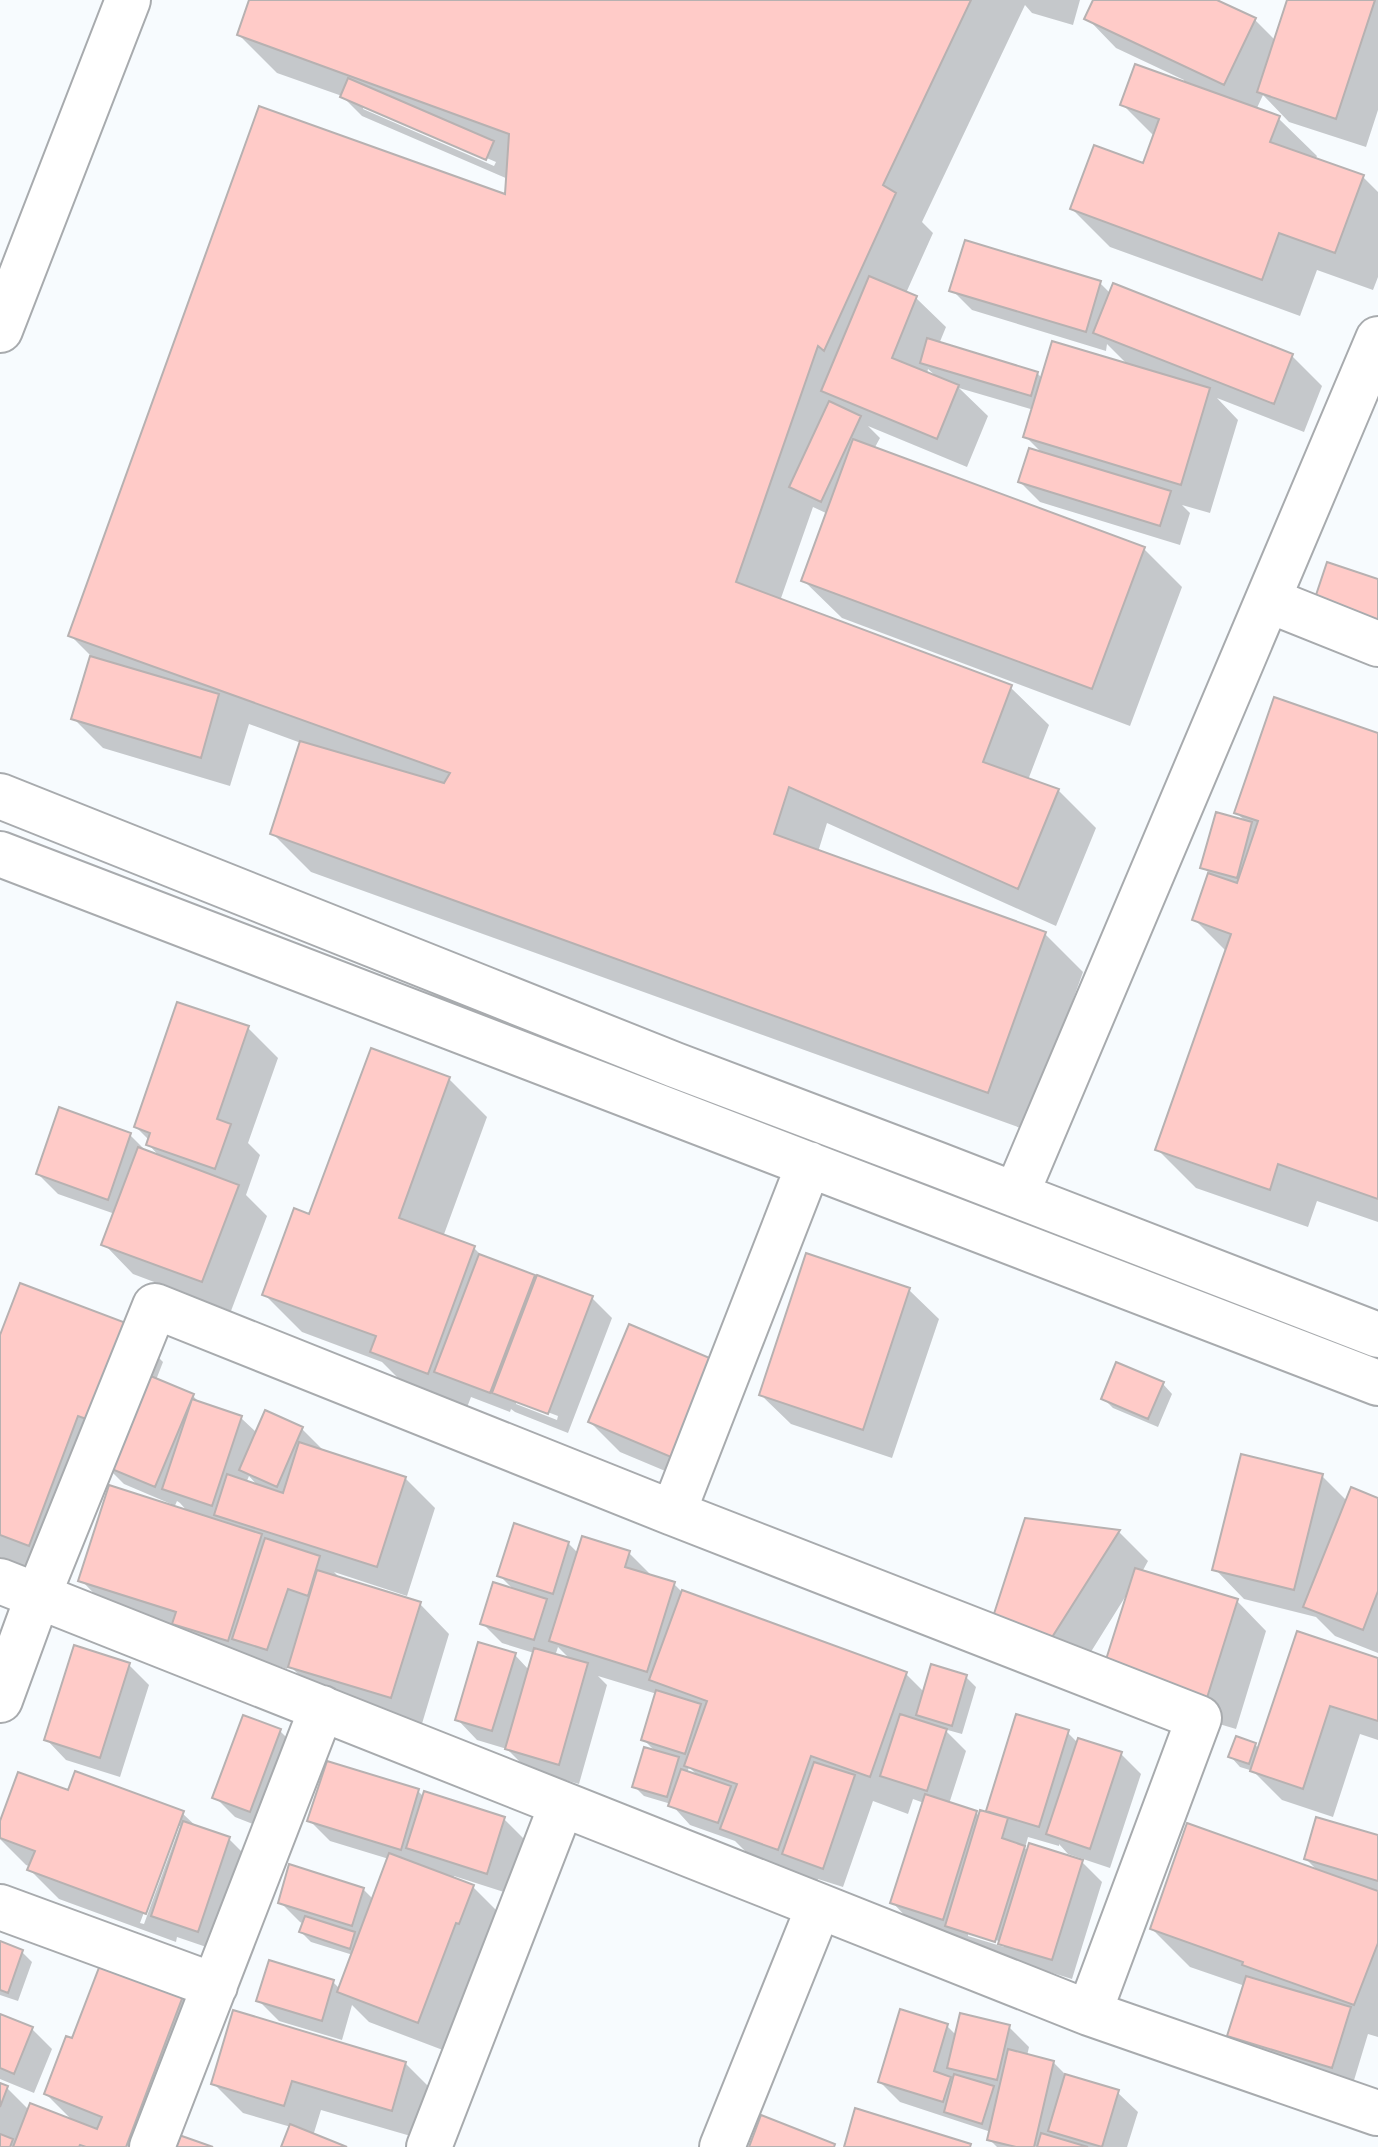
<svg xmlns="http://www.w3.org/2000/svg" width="1378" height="2147" viewBox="0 0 1378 2147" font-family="'PT Sans',sans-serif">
<rect width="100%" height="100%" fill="#f7fbfe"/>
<path fill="#0003" fill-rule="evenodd" d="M252 0H1080L1073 25 1032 13 1025 5 922 222 933 233 906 293 916 298 946 327 939 344 1037 373 1043 379 1129 366 1107 344 1106 351 972 310 952 290 1100 283 1111 294 1292 356 1322 386 1304 432 1217 398 1238 420 1210 513 1182 505 1190 513 1180 545 1040 502 1020 482 1044 455 1026 437 1034 410 959 388 988 416 967 467 868 426 880 438 874 449 1144 549 1182 587 1130 726 842 618 803 580 828 514 813 507 780 601 1010 687 1049 725 1028 780 1058 790 1096 828 1056 926 827 823 818 852 1044 933 1083 972 1026 1130 311 872 273 834 301 743 249 724 230 786 103 748 74 719 92 657 70 635 507 197 508 179 362 116 342 96 277 73 239 35ZM363 105 496 162 494 166 363 109ZM928 369 938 378 927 374Z
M1095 0H1213L1255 20 1276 41 1290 0H1378V110L1366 147 1289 122 1263 95 1256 110 1278 118 1317 156 1315 160 1363 177 1378 192V277L1373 290 1317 270 1300 316 1110 247 1072 209 1144 166 1155 137 1122 104 1183 83 1184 80 1116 48 1087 18Z
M1378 735V1222L1317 1201 1308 1227 1196 1188 1158 1150 1227 952 1194 919 1210 874 1203 867 1246 822 1236 812Z
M248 1028 278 1058 248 1143 260 1155 246 1195 267 1216 231 1311 133 1274 104 1244 115 1214 58 1194 38 1174 130 1135 148 1153 161 1158 149 1145 150 1141 136 1127Z
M449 1079 487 1117 443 1237 474 1248 484 1258 534 1277 537 1280 592 1298 612 1318 568 1433 515 1412 511 1409 510 1412 471 1397 466 1410 410 1390 382 1362 302 1332 264 1294 310 1217ZM516 1400 558 1416 557 1420 516 1404Z
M909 1290 939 1319 892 1458 791 1424 761 1395Z
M125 1324 163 1362 156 1380 193 1396 202 1405 241 1418 257 1433 266 1413 302 1429 322 1449 321 1451 405 1478 435 1508 407 1596 334 1572 340 1578 420 1604 449 1634 421 1727 320 1696 289 1665 287 1669 110 1610 81 1580 170 1507 171 1504 124 1484 109 1469 67 1583 0 1557V1341ZM249 1476 259 1487 246 1483ZM177 1501 180 1503 189 1513 174 1508Z
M1163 1384 1172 1394 1158 1427 1113 1408 1103 1398Z
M740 1390 701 1486 620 1452 590 1422Z
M1322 1476 1347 1501 1378 1500V1653L1335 1636 1316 1617 1244 1599 1215 1569Z
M1026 1520 1119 1532 1148 1561 1142 1572 1237 1601 1266 1631 1236 1729 1135 1699 1127 1594 1079 1671 1022 1652Z
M568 1543 579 1554 629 1553 654 1578 674 1584 681 1591 906 1674 925 1693 966 1677 976 1687 962 1734 944 1729 966 1751 949 1804 976 1813 980 1817 988 1815 1017 1717 1067 1732 1078 1743 1121 1754 1141 1774 1110 1868 1068 1854 1059 1844V1846L1028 1837 1025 1848 1028 1852 1082 1862 1102 1882 1072 1979 1020 1963 1016 1959 1015 1961 967 1946 958 1937 912 1923 892 1902 924 1803 913 1799 908 1814 873 1801 843 1887 818 1879 816 1886 761 1867 735 1841 690 1825 671 1804 644 1796 634 1786 656 1752 644 1740 657 1694 598 1676 607 1685 579 1784 527 1769 507 1749 477 1740 457 1719 515 1655 529 1670 534 1653 502 1643 482 1623 515 1591 499 1575ZM558 1647 571 1660 555 1656ZM689 1767 699 1777 687 1773ZM968 1931 1005 1943 1004 1947 968 1936Z
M1378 1660V1740L1360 1734 1333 1817 1282 1800 1253 1771 1240 1767 1231 1757 1255 1745 1260 1749Z
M129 1665 149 1685 120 1777 66 1760 46 1739Z
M244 1718 280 1731 300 1751 271 1831 235 1817 215 1797Z
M418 1791 424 1797 504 1819 524 1839 507 1893 454 1876 453 1879 473 1887 502 1916 448 2052 369 2022 352 2005 342 2040 279 2021 259 2001 333 1982 340 1989 353 1955 311 1942 301 1932 304 1924 300 1922 280 1902 363 1889 374 1900 389 1859 330 1841 310 1821Z
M69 1793 182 1813 198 1828 229 1839 249 1859 218 1951 177 1937 176 1942 59 1899 30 1870 31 1867 26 1865 0 1839V1827ZM176 1826H180L144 1924 140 1923Z
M1378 1837V2037L1368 2034 1352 2087 1250 2056 1229 2036 1245 1986 1190 1967 1152 1929 1320 1873 1306 1859Z
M0 1944 22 1952 32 1962 18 2001 0 1995Z
M182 1998 211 2028 166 2147H0V2085L7 2088 29 2110 74 2122 46 2094 73 2041Z
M0 2016 32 2029 52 2049 34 2093 0 2079Z
M947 2026 957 2036 1009 2027 1029 2047 1027 2056 1053 2062 1068 2077 1117 2092 1138 2112 1127 2147H997L989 2139 991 2132 900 2102 880 2082Z
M405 2063 435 2093 421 2139 321 2110 313 2136 342 2147H283L291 2127 243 2113 213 2083Z"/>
<path fill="#ffcbc8" stroke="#b7b1b1" stroke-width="2" d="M249 0H971L883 185 896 193 824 351 818 346 736 582 1012 685 983 762 1059 789 1018 889 789 787 774 834 1046 932 988 1093 270 834 300 741 444 783 450 773 68 636 259 106 505 194 509 134 237 35Z
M1093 0H1217L1256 18 1224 85 1084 19Z
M1287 0H1375L1336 119 1257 92Z
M1135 64 1280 116 1270 142 1364 175 1335 253 1279 233 1262 280 1070 209 1094 145 1143 163 1159 119 1120 105Z
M348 78 494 141 486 160 340 97Z
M965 240 1101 281 1086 332 949 291Z
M869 276 917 296 892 358 959 385 937 439 821 391Z
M1113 283 1293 354 1274 404 1093 333Z
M927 338 1038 372 1031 396 920 363Z
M1052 341 1210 388 1181 485 1023 437Z
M829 401 861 416 821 502 789 487Z
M853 439 1145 547 1092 689 801 581Z
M1029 448 1171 491 1160 526 1018 482Z
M1327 562 1378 579V622L1314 601Z
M90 656 219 694 201 758 71 719Z
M1274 697 1378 733V1199L1278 1164 1270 1190 1155 1150 1231 934 1192 920 1208 873 1237 883 1258 821 1234 813Z
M1216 812 1252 822 1237 878 1200 868Z
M177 1002 249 1026 217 1119 231 1124 215 1169 146 1145 150 1133 134 1127Z
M371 1048 450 1077 399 1218 475 1246 428 1374 370 1352 376 1336 262 1295 294 1208 309 1214Z
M59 1107 131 1133 108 1200 36 1174Z
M138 1147 239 1185 202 1282 101 1245Z
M806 1253 910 1288 863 1430 759 1395Z
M479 1254 535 1275 490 1393 434 1372Z
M537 1275 593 1296 548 1414 492 1393Z
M20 1283 126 1323 89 1420 78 1416 29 1546 0 1535V1335Z
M629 1324 712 1359 671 1457 588 1422Z
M1116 1362 1164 1382 1148 1419 1101 1399Z
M141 1372 194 1394 155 1487 102 1465Z
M192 1399 242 1416 212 1506 162 1489Z
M265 1410 303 1427 277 1487 239 1470Z
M299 1442 406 1477 377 1567 214 1515 227 1474 283 1493Z
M1241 1454 1323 1474 1294 1590 1212 1570Z
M109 1485 262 1534 228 1641 172 1624 176 1612 78 1581Z
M1351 1487 1378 1498V1591L1363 1630 1303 1607Z
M1025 1518 1120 1530 1049 1642 991 1623Z
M514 1523 569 1542 553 1594 497 1576Z
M582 1536 630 1551 625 1567 675 1582 647 1672 549 1641Z
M265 1538 320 1556 308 1596 288 1589 267 1650 232 1639Z
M1135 1568 1238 1599 1206 1701 1103 1669Z
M317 1570 421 1602 391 1698 288 1667Z
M493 1582 547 1599 534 1640 480 1624Z
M682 1590 907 1672 870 1777 811 1756 778 1850 720 1829 737 1784 684 1766 707 1701 649 1680Z
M1297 1631 1378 1658V1721L1330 1706 1303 1789 1250 1771Z
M478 1642 516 1653 492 1731 455 1720Z
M74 1645 130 1663 100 1758 44 1740Z
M534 1648 588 1663 559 1765 505 1749Z
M931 1664 967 1675 952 1726 916 1715Z
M656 1690 701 1704 685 1754 641 1740Z
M900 1714 947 1729 927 1791 880 1776Z
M1016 1714 1069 1730 1039 1827 986 1811Z
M243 1715 281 1729 250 1812 212 1798Z
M1236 1736 1256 1743 1249 1764 1228 1757Z
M1078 1738 1122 1752 1090 1849 1046 1834Z
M644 1747 679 1757 667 1797 632 1787Z
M327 1761 419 1789 401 1850 307 1821Z
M814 1762 855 1775 823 1869 782 1854Z
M681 1769 731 1786 718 1823 668 1806Z
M75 1771 184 1811 146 1914 27 1870 35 1851 0 1838V1821L18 1772 68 1790Z
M424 1791 505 1817 487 1874 406 1848Z
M925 1794 977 1811 943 1920 890 1903Z
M980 1810 1008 1818 1002 1838 1025 1846 995 1942 945 1926Z
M1316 1817 1378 1835V1881L1304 1859Z
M183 1821 230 1837 198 1932 151 1916Z
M1187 1823 1378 1891V1943L1354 2005 1242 1965 1243 1962 1150 1929Z
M1029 1843 1083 1860 1052 1960 998 1944Z
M389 1853 474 1885 459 1924 456 1923 418 2023 337 1992Z
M289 1864 364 1888 352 1926 278 1903Z
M305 1916 355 1932 350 1949 299 1932Z
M0 1941 23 1950 8 1993 0 1990Z
M269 1960 334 1980 322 2021 256 2001Z
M100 1965 183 1996 126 2147H86L80 2145 79 2147H13L30 2103 97 2129 102 2117 44 2094 66 2036 72 2038Z
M1246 1976 1351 2007 1332 2068 1227 2036Z
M900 2009 948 2024 934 2071 951 2077 943 2102 878 2082Z
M233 2010 406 2062 392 2111 292 2081 284 2106 211 2084Z
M960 2013 1010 2025 997 2080 947 2068Z
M0 2014 33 2027 14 2074 0 2068Z
M1008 2049 1054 2061 1034 2147H1016L987 2140Z
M954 2074 994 2086 982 2124 944 2112Z
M1065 2074 1119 2090 1102 2147 1048 2131Z
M0 2083 8 2086 0 2107Z
M855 2108 971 2144 970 2147H844Z
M761 2115 835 2144 834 2147H749Z
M290 2124 347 2147H281Z
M1041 2133 1088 2147H1037Z
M0 2134 13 2139 10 2147H0Z
M179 2135 213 2147H175Z"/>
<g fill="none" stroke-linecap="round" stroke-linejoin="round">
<defs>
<path id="minor" d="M0 330 128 0
M1268 600 1378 644
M0 796 675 1065 936 1164 1378 1335
M0 854 1378 1383
M809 1164 673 1513 1199 1718 1089 2013 1377 2113
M1016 1195 1378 339
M0 1581 38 1596 155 1306 673 1513
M0 1700 38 1596 1089 2013
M0 1907 215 1986
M152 2147 322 1708
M429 2147 562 1804
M722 2147 819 1906"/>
</defs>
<use href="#minor" stroke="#a8abae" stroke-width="48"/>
<use href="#minor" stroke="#fff" stroke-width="44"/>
</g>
</svg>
